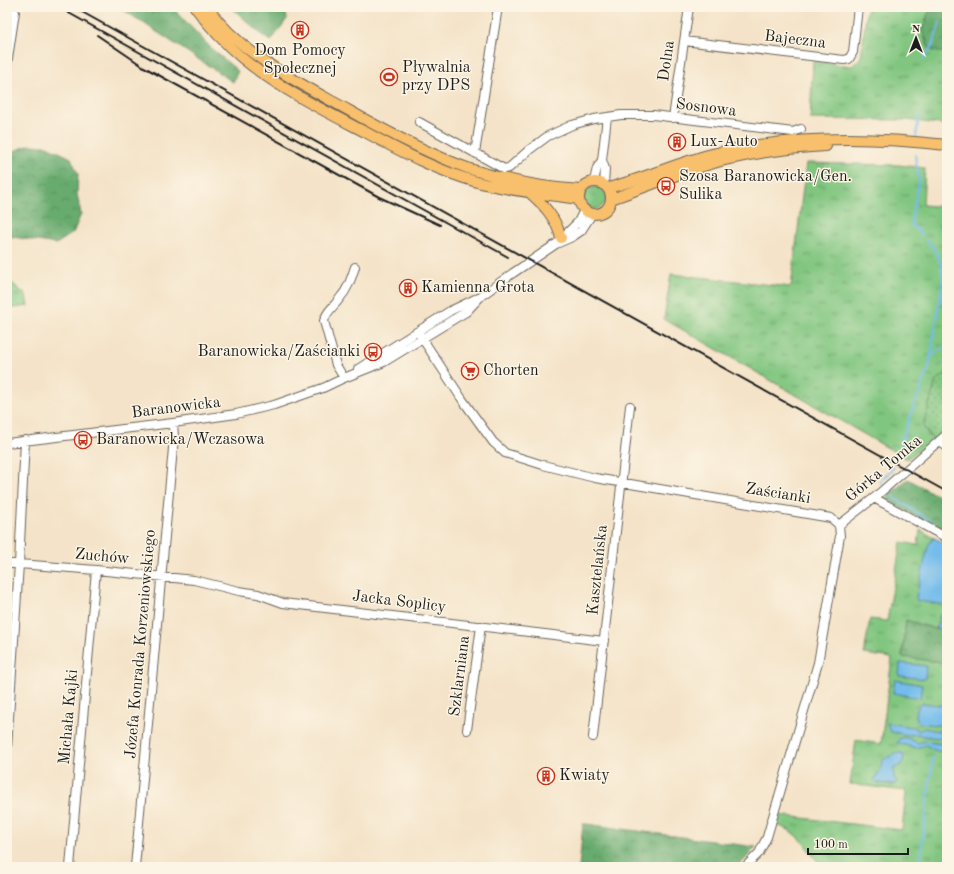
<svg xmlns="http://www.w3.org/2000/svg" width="954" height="874" viewBox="0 0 954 874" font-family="'Old Standard TT',serif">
<defs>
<pattern id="grass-tufts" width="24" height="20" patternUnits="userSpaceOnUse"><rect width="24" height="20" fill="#81c680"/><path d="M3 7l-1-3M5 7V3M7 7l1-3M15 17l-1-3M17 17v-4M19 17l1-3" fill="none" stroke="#69a068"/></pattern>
<pattern id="forest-crowns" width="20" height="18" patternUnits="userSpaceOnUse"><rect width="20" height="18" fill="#68ab6e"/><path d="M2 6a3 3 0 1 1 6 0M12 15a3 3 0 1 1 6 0" fill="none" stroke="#558a5a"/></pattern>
<pattern id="park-dots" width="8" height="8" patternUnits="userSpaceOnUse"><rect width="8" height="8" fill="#81c680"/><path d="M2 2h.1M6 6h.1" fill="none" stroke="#69a068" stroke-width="1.8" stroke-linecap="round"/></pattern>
</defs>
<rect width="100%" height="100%" fill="#fcf5e5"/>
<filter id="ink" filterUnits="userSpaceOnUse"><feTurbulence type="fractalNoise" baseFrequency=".025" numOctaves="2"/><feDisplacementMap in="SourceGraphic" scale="8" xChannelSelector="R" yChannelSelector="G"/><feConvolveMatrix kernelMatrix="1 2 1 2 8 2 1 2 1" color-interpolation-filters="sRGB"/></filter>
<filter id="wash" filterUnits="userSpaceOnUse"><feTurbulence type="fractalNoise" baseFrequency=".012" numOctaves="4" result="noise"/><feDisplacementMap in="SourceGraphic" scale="16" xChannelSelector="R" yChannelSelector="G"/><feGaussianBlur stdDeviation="0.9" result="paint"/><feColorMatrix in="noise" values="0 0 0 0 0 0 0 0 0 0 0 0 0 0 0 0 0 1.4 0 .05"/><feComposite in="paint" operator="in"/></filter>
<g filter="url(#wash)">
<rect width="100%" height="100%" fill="#f4e3c8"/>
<path fill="url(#grass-tufts)" stroke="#4e714e" d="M867 7H931L922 30 945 52 947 51V125L907 120 810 119 813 61 852 66 861 57Z
M806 163 899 165 925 168 923 205 947 207V373L936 381 923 426 933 440 907 459 664 319 671 274 791 287Z
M584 198a11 11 0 1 1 22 0a11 11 0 1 1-22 0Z
M7 279 26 295 28 306 7 309Z
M920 530 947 545V615H940L936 629 906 621 902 656 947 663V867H822L801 840 789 830 775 824 778 815 902 830 906 791 850 784 856 740 881 744 892 658 864 654 870 619 887 621 901 542 918 545Z"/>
<path fill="url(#forest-crowns)" stroke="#426445" d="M119 7H172L213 50 238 71 233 82Z
M231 7H285L287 19 271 41 262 35Z
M931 7H947V51C940 53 935 52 929 49L922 30Z
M30 145 47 146 71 158 78 174 77 194 81 214 73 233 56 244 7 236V154L14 151Z
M908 479 947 501V534L886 500 887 496Z
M906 620 936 629 947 630V663L902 657Z
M583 824H586L756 847 738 867H579Z"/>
<path fill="url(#park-dots)" stroke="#4e714e" d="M947 373V427L933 440 923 426 936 381Z"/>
<path fill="#73bceb" stroke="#486c84" d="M934 538 947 544V605L917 601 916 597 928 547 929 544Z
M940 615H947V630L936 629Z
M900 663 926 666 925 679 899 676Z
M895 680 922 685 920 698 893 693Z
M922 703 947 706V726L919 723C914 716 916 708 922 703Z
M887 723 913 727 919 731 924 728 947 733V739L922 736 919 734 908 735 891 732Z
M900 738H907L918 743 925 741 947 745V753L934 750 926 745 916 748 897 743Z
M895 753H902L904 758 901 765 894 768V778L897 782 894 784 877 783 874 780 882 767 883 760C887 757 891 757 895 753Z"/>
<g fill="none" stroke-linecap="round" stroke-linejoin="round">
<path stroke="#73bceb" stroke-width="2" d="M923 59 932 47 940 23
M916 137 919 116
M915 155 919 180 911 221 912 225 922 235
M930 357 947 344
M897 459 904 433 929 367 943 278C941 262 938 251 926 240
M882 484 880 481 894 467
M893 495 896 499 935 524 936 529
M919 867 933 757"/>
</g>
</g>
<g filter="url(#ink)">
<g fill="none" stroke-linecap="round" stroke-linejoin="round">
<defs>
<path id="minor" d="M684 41 844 60 849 59 853 52 858 7
M7 65 15 12 8 7
M673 118 689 7
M419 122 504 169 509 168 529 150 548 136 572 125 594 119 621 115H653L793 132 801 129
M475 153 498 7
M602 160 605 169 604 184
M594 181 597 168 602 160 607 117
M559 241 578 222 584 210
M418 332 462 399 493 442 505 453 543 465 595 478 831 518 839 525 840 536 818 663 767 837 759 853 745 867
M358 369 450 311 475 299
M344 378 336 365 324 321C326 311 334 307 340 298 348 289 351 279 355 267
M939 441 947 447
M7 443 173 423 236 414 274 405 323 388 344 378 384 362 454 319 466 312 481 296 513 273 556 244 572 237 581 231 592 214
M874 498 947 538
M839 525 874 498 947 434
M7 564H19L96 570 194 580 239 591 258 594 283 603 604 641
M467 730 481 626
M593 737 630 406
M7 748 19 564 25 440
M70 867 96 570
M135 867 174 437 173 423"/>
<path id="major" d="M195 7C209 26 224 43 242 58 278 88 325 111 367 133 402 152 438 171 477 182 510 191 544 194 578 199
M207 7C241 55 298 82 348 110 387 132 428 154 470 169 505 180 544 188 580 190
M579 198a16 16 0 1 1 32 0a16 16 0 1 1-32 0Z
M608 188C643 179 676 163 712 154 789 135 869 136 947 145
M529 192C545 206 556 218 561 238
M611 199C649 186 686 170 725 160 758 152 792 148 826 146"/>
</defs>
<use href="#minor" stroke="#686258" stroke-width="10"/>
<use href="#major" stroke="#686258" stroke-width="12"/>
<use href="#minor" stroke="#fff" stroke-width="8"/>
<use href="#major" stroke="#f8bf6c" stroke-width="10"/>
<path stroke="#1c1c1c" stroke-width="2" d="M58 7 508 257
M73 7 947 492
M97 35 144 67 379 197 440 225"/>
</g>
</g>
<defs>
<symbol id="building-ring" viewBox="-11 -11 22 22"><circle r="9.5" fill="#fcf5e5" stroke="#c8321e" stroke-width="1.5"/><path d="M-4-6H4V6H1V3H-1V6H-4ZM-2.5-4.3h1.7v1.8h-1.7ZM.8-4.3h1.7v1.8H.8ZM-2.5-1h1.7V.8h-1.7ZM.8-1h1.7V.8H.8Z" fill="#c8321e"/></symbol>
<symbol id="stadium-ring" viewBox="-11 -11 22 22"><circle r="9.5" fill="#fcf5e5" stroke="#c8321e" stroke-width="1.5"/><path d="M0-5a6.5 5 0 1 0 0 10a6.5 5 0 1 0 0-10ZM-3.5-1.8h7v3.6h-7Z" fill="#c8321e"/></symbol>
<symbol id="bus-ring" viewBox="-11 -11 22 22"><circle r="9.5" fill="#fcf5e5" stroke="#c8321e" stroke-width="1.5"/><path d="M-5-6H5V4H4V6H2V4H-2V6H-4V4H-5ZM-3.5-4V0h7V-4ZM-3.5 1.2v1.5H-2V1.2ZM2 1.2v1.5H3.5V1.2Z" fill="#c8321e"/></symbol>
<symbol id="supermarket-ring" viewBox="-11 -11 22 22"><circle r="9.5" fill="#fcf5e5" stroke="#c8321e" stroke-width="1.5"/><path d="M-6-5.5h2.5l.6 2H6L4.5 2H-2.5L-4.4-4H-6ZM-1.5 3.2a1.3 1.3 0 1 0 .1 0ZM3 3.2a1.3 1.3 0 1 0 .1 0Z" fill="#c8321e"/></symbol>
</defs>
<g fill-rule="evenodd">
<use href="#building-ring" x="290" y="20" width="20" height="20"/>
<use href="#stadium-ring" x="379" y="67" width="20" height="20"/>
<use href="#building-ring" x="667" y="132" width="20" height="20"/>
<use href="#bus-ring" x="656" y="176" width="20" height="20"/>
<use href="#building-ring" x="398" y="278" width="20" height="20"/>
<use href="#bus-ring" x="363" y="342" width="20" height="20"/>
<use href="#supermarket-ring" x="460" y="361" width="20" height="20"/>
<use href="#bus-ring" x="73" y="430" width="20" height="20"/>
<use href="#building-ring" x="536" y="766" width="20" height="20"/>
</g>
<g text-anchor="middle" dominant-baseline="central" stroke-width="3" stroke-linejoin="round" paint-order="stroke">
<g font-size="16" fill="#1c1c1c" stroke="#fcf5e5">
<text transform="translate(795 40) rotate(7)">Bajeczna</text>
<text transform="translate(667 61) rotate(-82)">Dolna</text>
<text transform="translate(706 108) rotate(7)">Sosnowa</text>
<text transform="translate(176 408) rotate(-7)">Baranowicka</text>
<text transform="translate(884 469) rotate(-40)">Górka Tomka</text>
<text transform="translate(778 494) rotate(9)">Zaścianki</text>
<text transform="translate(102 557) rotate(5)">Zuchów</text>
<text transform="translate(598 570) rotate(-84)">Kasztelańska</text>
<text transform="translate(399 602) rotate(7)">Jacka Soplicy</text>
<text transform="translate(141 644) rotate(-85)">Józefa Konrada Korzeniowskiego</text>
<text transform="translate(460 676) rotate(-83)">Szklarniana</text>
<text transform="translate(69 717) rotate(-85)">Michała Kajki</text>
</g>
<g font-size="16" fill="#1c1c1c" stroke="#fcf5e5" text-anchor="start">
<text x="300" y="51" text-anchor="middle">Dom Pomocy<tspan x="300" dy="18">Społecznej</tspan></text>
<text x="402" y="68">Pływalnia<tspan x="402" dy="18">przy DPS</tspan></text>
<text x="690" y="142">Lux-Auto</text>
<text x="679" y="177">Szosa Baranowicka/Gen.<tspan x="679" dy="18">Sulika</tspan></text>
<text x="421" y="288">Kamienna Grota</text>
<text x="360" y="352" text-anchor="end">Baranowicka/Zaścianki</text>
<text x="483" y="371">Chorten</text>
<text x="96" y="440">Baranowicka/Wczasowa</text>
<text x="559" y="776">Kwiaty</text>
</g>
</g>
<rect width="954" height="874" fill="none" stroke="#fcf5e5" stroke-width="24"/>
<g transform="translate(916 38)" stroke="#fcf5e5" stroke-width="3" paint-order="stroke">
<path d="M0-3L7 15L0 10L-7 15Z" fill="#1c1c1c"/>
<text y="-6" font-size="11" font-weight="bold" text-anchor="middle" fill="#1c1c1c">N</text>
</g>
<path d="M808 848v6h100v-6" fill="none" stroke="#1c1c1c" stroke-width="2"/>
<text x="814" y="848" font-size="12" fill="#1c1c1c" stroke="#fcf5e5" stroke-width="3" paint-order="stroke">100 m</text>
</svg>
